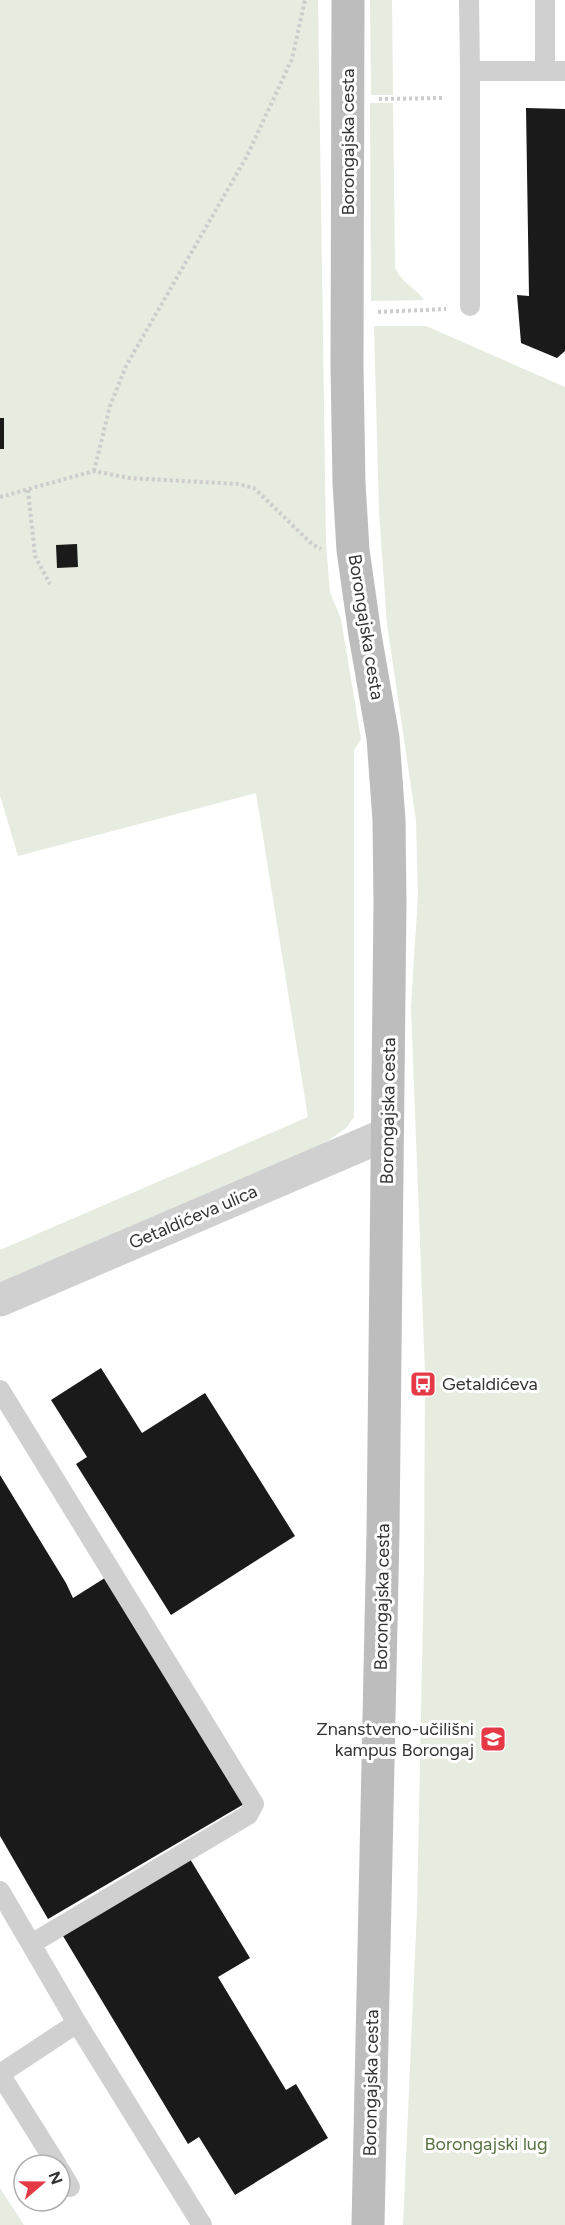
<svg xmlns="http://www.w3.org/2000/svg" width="565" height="2225" viewBox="0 0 565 2225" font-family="Figtree,sans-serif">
<rect width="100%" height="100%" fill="#fff"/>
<path fill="#e6ecdf" d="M0 0H318L326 545 330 592 341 619 361 739 354 750V1117L346 1128 318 1148 0 1282V1250L308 1117 256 793 18 856 0 795Z
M370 0H392L393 95H371Z
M370 103H393L395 267C401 283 416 288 424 300L371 301Z
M374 326H426L565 387V2225H403L417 1910 424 1569 425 1373 411 1007 418 895 416 820 387 624 379 511Z
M0 2188 24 2225H0Z"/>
<path fill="#1a1a1a" d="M526 108 565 109V351L557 358 521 343 517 295 529 296Z
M0 418H4V449H0Z
M77 544 78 567 57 568 56 545Z
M101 1368 142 1433 205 1393 295 1536 171 1615 76 1464 87 1457 51 1400Z
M0 1475 66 1583 73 1598 108 1576 244 1804 48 1919 0 1836Z
M190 1859 250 1958 218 1977 286 2090 296 2084 328 2138 235 2195 199 2137 188 2144 63 1936Z"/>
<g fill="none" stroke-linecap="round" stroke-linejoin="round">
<path stroke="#cdcdcd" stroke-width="4" stroke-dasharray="3 3" stroke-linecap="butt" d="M379 99 444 98
M378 312 446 309
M94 471 110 406 126 366 247 156 292 59 305 0
M28 490 35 556 50 584
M0 497 94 471 129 478 238 484 254 488 312 544 321 549"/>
<path stroke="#d0d0d0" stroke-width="20" d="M469 0 470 71
M545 0V71
M470 306V71H565
M0 1390 254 1804 248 1815 31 1944 77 2023
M0 1891 31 1944
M57 2165 0 2074 77 2023 202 2225
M60 2170 70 2187"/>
<path stroke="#d0d0d0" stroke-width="33" d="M0 1300 387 1134"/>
<path stroke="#bdbdbd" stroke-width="33" d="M348 0 347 367 349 483 353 550 365 635 383 738 389 820 390 903 383 1532 368 2225"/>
</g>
<defs>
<symbol id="bus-square" viewBox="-11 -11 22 22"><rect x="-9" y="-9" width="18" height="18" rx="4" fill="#e63946" stroke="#fff"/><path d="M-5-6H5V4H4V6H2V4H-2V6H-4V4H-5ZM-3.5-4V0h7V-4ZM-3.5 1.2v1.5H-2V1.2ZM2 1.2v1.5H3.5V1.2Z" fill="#fff"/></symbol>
<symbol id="university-square" viewBox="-11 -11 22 22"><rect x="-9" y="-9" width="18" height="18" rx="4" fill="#e63946" stroke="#fff"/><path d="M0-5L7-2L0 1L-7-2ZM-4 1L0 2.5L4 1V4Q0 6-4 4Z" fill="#fff"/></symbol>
</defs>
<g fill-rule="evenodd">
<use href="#bus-square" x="408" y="1369" width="30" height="30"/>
<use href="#university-square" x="478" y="1724" width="30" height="30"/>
</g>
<g text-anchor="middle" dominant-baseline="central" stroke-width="6" stroke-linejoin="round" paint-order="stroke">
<g font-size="18" fill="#333" stroke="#fff">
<text transform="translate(348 142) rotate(-90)">Borongajska cesta</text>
<text transform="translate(366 627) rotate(81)">Borongajska cesta</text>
<text transform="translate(388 1111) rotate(-89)">Borongajska cesta</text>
<text transform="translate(193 1217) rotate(-23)">Getaldićeva ulica</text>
<text transform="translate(382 1597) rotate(-89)">Borongajska cesta</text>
<text transform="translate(371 2083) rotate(-89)">Borongajska cesta</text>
</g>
<g font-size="18" fill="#333" stroke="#fff" text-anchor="start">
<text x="442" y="1384">Getaldićeva</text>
<text x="474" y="1729" text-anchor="end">Znanstveno-učilišni<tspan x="474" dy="21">kampus Borongaj</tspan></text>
</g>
<g font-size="18" fill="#56703f" stroke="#fff">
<text x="486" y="2144">Borongajski lug</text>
</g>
</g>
<g transform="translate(42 2183) rotate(70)"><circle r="28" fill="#ffffff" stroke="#adadad" stroke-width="1.5"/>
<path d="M0-4.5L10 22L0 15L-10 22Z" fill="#e63946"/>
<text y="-9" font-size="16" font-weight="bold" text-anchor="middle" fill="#333333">N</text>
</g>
</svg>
